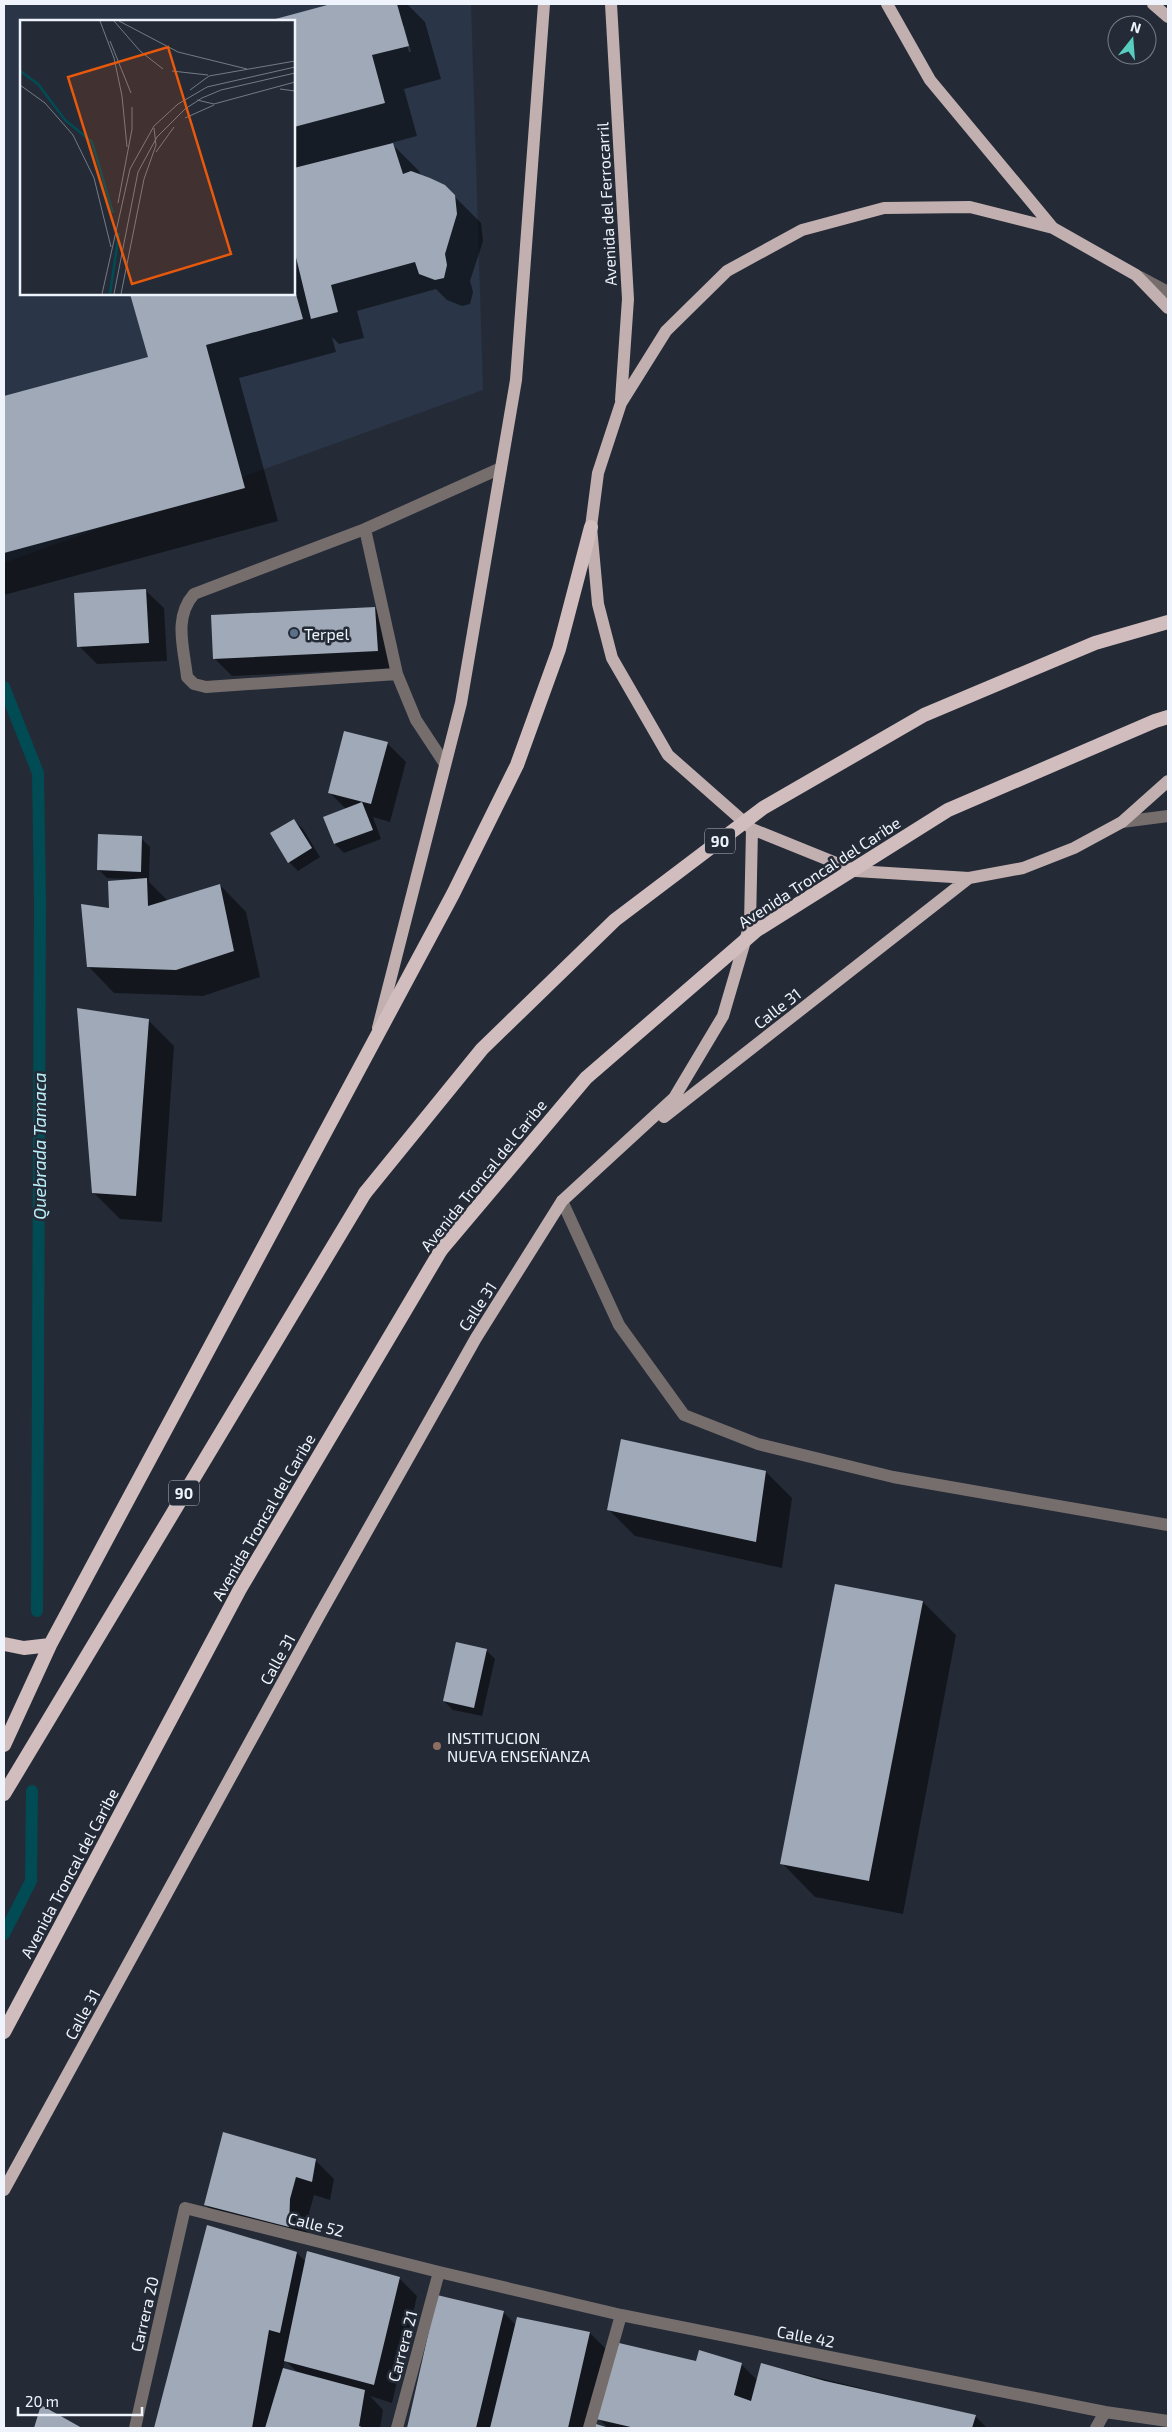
<svg xmlns="http://www.w3.org/2000/svg" width="1172" height="2432" viewBox="0 0 1172 2432" font-family="'Exo 2',sans-serif">
<rect width="100%" height="100%" fill="#242b37"/>
<path fill="#2a3547" fill-rule="evenodd" d="M4 4H471L483 390 4 563ZM21 21H294V294H21Z"/>
<path fill="#0007" fill-rule="evenodd" d="M335 4H407L425 22 441 79 404 89 417 136 391 143 419 171 421 176 444 186 481 223 483 241 470 281 473 292 470 304 462 306 447 300 436 289 357 311 364 338 339 344 332 337 336 352 239 378 278 521 4 595V397L149 358 131 294H294V21H270ZM402 26H404L411 52H409Z
M145 590 164 608 167 661 97 664 79 646Z
M375 608 393 626 396 668 232 676 214 658Z
M345 733 388 744 406 762 390 822 373 817 381 839 344 853 335 844 325 818 347 810 329 792Z
M294 820 303 829 320 857 298 871 289 862Z
M141 838 150 847 149 882 168 901 220 885 246 912 260 977 203 996 114 993 88 966 110 909 127 881V879L107 878 98 869Z
M148 1020 174 1046 162 1222 120 1219 93 1192Z
M766 1472 792 1498 782 1568 635 1536 608 1509Z
M923 1602 956 1635 903 1914 815 1897 782 1863Z
M486 1650 495 1659 482 1716 453 1710 444 1701Z
M224 2134 316 2161 334 2179 330 2200 314 2195 308 2217 307 2244 224 2223 206 2205Z
M208 2227 297 2253 306 2262 399 2278 417 2296 392 2403 370 2396 383 2410 380 2428H156ZM285 2360 298 2373 283 2369Z
M438 2296 503 2312 517 2326 518 2318 590 2333 608 2351 590 2428H408Z
M697 2363 741 2364 758 2381 762 2364 975 2416 987 2428H608L598 2418Z"/>
<g fill="none" stroke-linecap="round" stroke-linejoin="round">
<path stroke="#014b55" stroke-width="12" d="M4 687 38 773 40 902 37 1611
M4 1934 31 1881 32 1791"/>
</g>
<path fill="#9fa9b8" d="M331 4H397L409 46 372 55 385 103 294 127V21H268Z
M393 143 403 174 411 171 430 178 445 185 455 195 457 214 445 254 447 265 444 278 435 280 419 274 415 262 331 285 338 312 311 319 294 249V168Z
M294 287 303 319 206 345 245 488 4 553V396L148 357 130 294H294Z
M146 589 149 643 77 647 74 593Z
M375 607 378 651 213 659 211 615Z
M344 731 388 742 371 804 328 793Z
M362 802 373 830 334 844 323 817Z
M294 819 312 848 288 863 270 833Z
M98 834 142 836 141 872 97 870Z
M147 878 148 906 220 884 234 951 176 970 87 967 81 904 109 908 108 881Z
M77 1008 149 1019 136 1196 92 1193Z
M621 1439 766 1471 756 1542 607 1510Z
M835 1584 923 1601 869 1881 780 1864Z
M456 1642 487 1649 474 1708 443 1701Z
M223 2132 316 2159 312 2182 296 2177 290 2199 289 2227 204 2205Z
M207 2225 297 2252 280 2333 269 2330 252 2428H154Z
M307 2251 400 2277 374 2385 284 2361Z
M437 2295 504 2311 476 2428H407Z
M517 2317 590 2332 568 2428H490Z
M619 2343 696 2361 699 2350 742 2363 734 2395 751 2401 761 2363 825 2381 976 2415 972 2428H635L596 2419Z
M283 2368 365 2390 359 2426 364 2428H265Z
M41 2405 82 2428H34Z
M596 2424 609 2428H595Z"/>
<g fill="none" stroke-linecap="round" stroke-linejoin="round">
<path stroke="#766e6d" stroke-width="12" d="M365 529 194 594C173 618 184 648 187 677L194 684 206 687 397 674
M445 764 416 720 397 674 365 529 501 468
M562 1201 619 1325 684 1415 758 1444 893 1477 1168 1525"/>
<path stroke="#766e6d" stroke-width="12" d="M135 2428 185 2208 439 2272 621 2315 1105 2412 1168 2421
M397 2428 439 2272
M589 2428 621 2315
M1096 2428 1105 2412"/>
<path stroke="#766e6d" stroke-width="12" d="M1140 277 1168 292
M1122 822 1168 816"/>
<path stroke="#c2b0b0" stroke-width="12" d="M611 4 628 299 621 400
M887 4 930 80 1053 228
M1153 4 1168 17
M1168 308 1136 275 1053 228 970 207 884 208 802 230 727 271 666 331 621 403 598 473 591 527 598 604 612 658 668 755 752 829 856 871 969 878 1023 868 1074 848 1122 822 1168 781
M378 1028 461 703 516 380 544 4
M664 1117 969 878
M4 2190 319 1616 476 1338 562 1201 674 1098 723 1016 750 924 752 829"/>
<path stroke="#d1bdbd" stroke-width="14" d="M4 1644 24 1648 50 1645
M4 1745 50 1645 453 894 517 765 559 649 591 527
M4 1794 365 1193
M4 2032 240 1589 441 1250"/>
<path stroke="#d1bdbd" stroke-width="14" d="M365 1193 482 1049 615 920 763 808 924 715 1095 643 1168 622
M441 1250 586 1078 757 930 948 810 1155 721 1168 717"/>
</g>
<circle fill="#5c6f8a" stroke="#242b37" stroke-width="2" cx="294" cy="633" r="5"/>
<circle fill="#8d6e63" stroke="#242b37" stroke-width="2" cx="437" cy="1746" r="5"/>
<g text-anchor="middle" dominant-baseline="central" stroke-width="5" stroke-linejoin="round" paint-order="stroke">
<g fill="#242b37" stroke="#b2b8c1" stroke-width="1">
<rect x="705" y="828.5" width="30" height="25" rx="4"/>
<rect x="169" y="1480.5" width="30" height="25" rx="4"/>
</g>
<g font-size="15" font-weight="bold" fill="#eff4fc">
<text x="720" y="841">90</text>
<text x="184" y="1493">90</text>
</g>
<g font-size="16" fill="#eff4fc" stroke="#242b37">
<text transform="translate(606 204) rotate(-93)">Avenida del Ferrocarril</text>
<text transform="translate(819 872) rotate(-33)">Avenida Troncal del Caribe</text>
<text transform="translate(777 1008) rotate(-38)">Calle 31</text>
<text transform="translate(483 1175) rotate(-51)">Avenida Troncal del Caribe</text>
<text transform="translate(477 1306) rotate(-57)">Calle 31</text>
<text transform="translate(263 1517) rotate(-60)">Avenida Troncal del Caribe</text>
<text transform="translate(277 1659) rotate(-61)">Calle 31</text>
<text transform="translate(69 1873) rotate(-62)">Avenida Troncal del Caribe</text>
<text transform="translate(82 2014) rotate(-61)">Calle 31</text>
<text transform="translate(316 2224) rotate(14)">Calle 52</text>
<text transform="translate(144 2314) rotate(-77)">Carrera 20</text>
<text transform="translate(806 2336) rotate(11)">Calle 42</text>
<text transform="translate(402 2346) rotate(-75)">Carrera 21</text>
</g>
<g font-size="16" fill="#eff4fc" stroke="#242b37" text-anchor="start">
<text x="304" y="633">Terpel</text>
<text x="447" y="1737">INSTITUCION<tspan x="447" dy="18">NUEVA ENSEÑANZA</tspan></text>
</g>
<g font-size="18" font-style="italic" fill="#b9edf8" stroke="#242b37">
<text transform="translate(39 1146) rotate(-90)">Quebrada Tamaca</text>
</g>
</g>
<g transform="translate(20 20)">
<rect width="275" height="275" fill="#242b37"/>
<path fill="none" stroke="#014b55" stroke-width="2.5" d="M0 51 18 64 45 100 72 122 93 193M90 274 99 213"/>
<path fill="none" stroke="#757b86" stroke-width="1" d="M80 1 94 38 102 76 107 127M94 1 120 31 143 49M99 1 158 32 227 49M90 21 111 73M152 51 188 55M0 65 25 83 53 115 74 158 91 227M260 69 275 71M170 70 189 56 275 41M177 80 194 84 275 62M165 98 194 85M136 132 154 107M98 183 112 109V87M82 274 110 149 134 106 158 84 187 67 275 47M94 274 118 152 137 117 165 89 182 78 201 70 275 53M101 274 124 159 136 125 134 108"/>
<path fill="#e8590c" fill-opacity="0.15" stroke="#e8590c" stroke-width="2.5" d="M148 27 211 234 112 264 48 57Z"/>
<rect width="275" height="275" fill="none" stroke="#eff4fc" stroke-width="2.5"/>
</g>
<rect width="1172" height="2432" fill="none" stroke="#eff4fc" stroke-width="10"/>
<g transform="translate(1132 40) rotate(17)"><circle r="24" fill="#242b37" stroke="#757b86"/>
<path d="M0-4L9 19L0 12L-9 19Z" fill="#58cec0"/>
<text y="-8" font-size="14" font-weight="bold" text-anchor="middle" fill="#eff4fc">N</text>
</g>
<path d="M18 2407v8h124v-8" fill="none" stroke="#eff4fc" stroke-width="2.5"/>
<text x="25" y="2407" font-size="15" fill="#eff4fc" stroke="#242b37" stroke-width="4" paint-order="stroke">20 m</text>
</svg>
